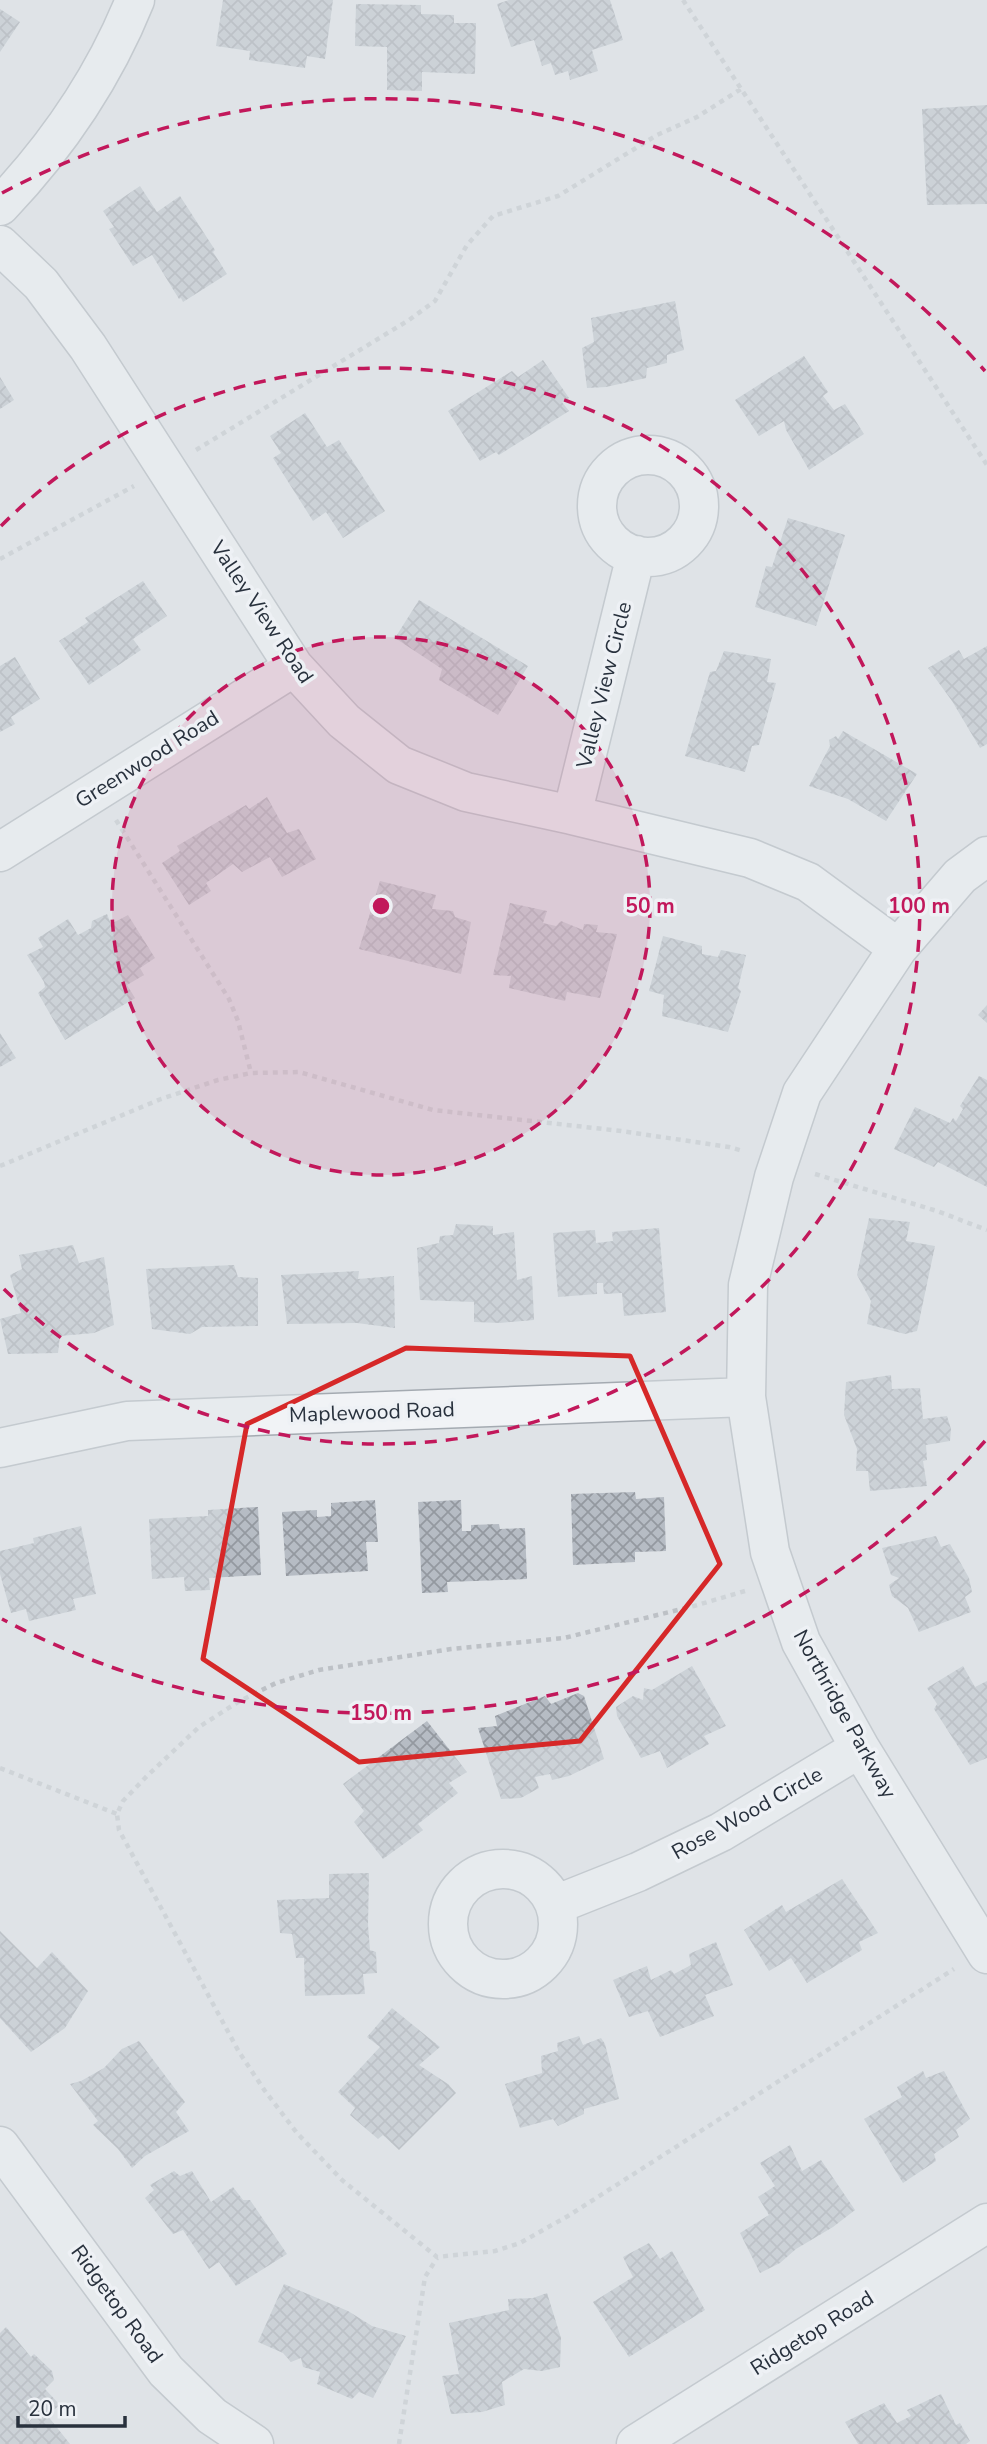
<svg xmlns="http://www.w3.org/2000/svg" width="987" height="2444" viewBox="0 0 987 2444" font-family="'Nunito Sans',sans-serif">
<defs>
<pattern id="building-cross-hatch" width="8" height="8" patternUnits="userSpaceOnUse" patternTransform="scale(1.75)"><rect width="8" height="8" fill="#b6bcc4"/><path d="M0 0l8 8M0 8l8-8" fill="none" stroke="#9499a0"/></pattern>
</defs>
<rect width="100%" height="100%" fill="#dfe3e7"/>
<path fill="url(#building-cross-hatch)" d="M223 0H333L325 59 307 56 305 68 249 60 250 51 216 46Z
M509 0H610L623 40 592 50 598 71 570 80 568 71 555 75 551 63 542 66 534 40 511 47 497 4Z
M356 4 421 5V14L454 15V23H476L475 74 422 72V91L387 90V47L355 46Z
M0 9 20 22 0 52Z
M987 105V204L927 205 922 109Z
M140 186 157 212 180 196 215 250 213 252 227 274 183 302 181 298 179 299 152 255 133 266 109 229 114 227 103 211Z
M675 301 684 350 667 355V363L647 368 646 378 606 387 587 388 582 348 594 342 591 318Z
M804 356 828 392 823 396 834 410 845 404 864 434 809 470 786 430 784 421 759 436 735 400Z
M543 360 569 398 562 402 569 411 499 455 496 452 480 461 448 411 512 371 518 377Z
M0 377 14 400 0 409Z
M305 413 327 447 339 440 385 511 343 538 326 512 313 521 273 458 281 453 270 436Z
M788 518 845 535 816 626 755 607 766 566 772 567Z
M143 581 167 616 133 639 141 650 89 685 59 641 88 622 85 618Z
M419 600 528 666 498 715 439 680 442 669 395 638Z
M987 646V744L980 748 952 701 928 668 959 650 964 659Z
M724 651 771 659 767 682 776 683 759 745 752 746 745 772 685 756 710 672 716 671Z
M15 657 40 699 11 717 15 724 0 732V666Z
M843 731 917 774 886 821 848 799 809 786 830 746 829 740 836 736 838 739Z
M267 797 287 833 299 829 316 859 282 877 270 857 242 872 233 864 206 883 211 891 189 905 162 863 180 851 177 846 246 805 249 809Z
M380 881 436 895 432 909 453 911 455 917 471 922 461 974 359 949Z
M510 903 547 911 543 923 556 926 561 921 583 930 584 924 598 925 596 932 617 934 600 998 567 992 565 1001 509 988 511 976 493 975Z
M107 914 111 924 128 915 155 958 140 968 144 975 127 985 135 998 65 1040 38 993 45 987 44 982 27 955 43 947 38 938 68 919 78 935 91 928 92 921Z
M663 936 702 946V954L718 957 721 950 746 955 738 988 741 991 728 1032 662 1016 664 995 649 991Z
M987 1005V1023L978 1015Z
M0 1033 16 1058 0 1067Z
M979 1076 987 1080V1187L938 1162 934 1167 894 1149 915 1107 950 1123 953 1118 956 1121 963 1109 960 1106Z
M869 1218 910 1222 906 1241 935 1246 917 1331 905 1334 867 1324 871 1301 857 1275Z
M456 1224 493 1226V1235L514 1232 517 1280 532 1276 534 1320 500 1323 474 1322V1302L420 1300 417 1248 439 1243 440 1236 453 1235Z
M659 1228 666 1312 624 1316 622 1293 604 1294 603 1283H597V1294L558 1297 553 1233 595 1230 596 1243 613 1241 612 1232Z
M73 1245 79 1263 104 1257 114 1325 94 1333 60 1336 58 1353 8 1354 0 1319 21 1313 10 1275 22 1269 19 1255Z
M234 1265 238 1277 258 1278V1326L202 1327 190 1334 152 1329 146 1269Z
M359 1271 358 1279 394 1276 395 1328 357 1323 287 1324 281 1275Z
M891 1375 892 1389 920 1388 923 1419 947 1416 951 1429 950 1441 926 1445 927 1460 923 1461 927 1486 870 1491 868 1471H856L857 1449 844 1415 846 1382Z
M635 1492 636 1499 664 1497 666 1551 635 1552V1562L573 1565 571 1494Z
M375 1500 378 1542H366L368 1571 286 1576 282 1512 317 1510V1517L331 1516V1503Z
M461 1500 462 1531H471V1525L499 1524 500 1529 525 1528 527 1579 447 1582 448 1592 422 1593 418 1502Z
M258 1507 261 1575 209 1578 210 1590 185 1591 184 1577 152 1579 149 1519 208 1516V1510Z
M81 1526 96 1594 73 1599 76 1610 29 1621 26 1609 11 1613 0 1574V1551L34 1543 33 1538Z
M936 1536 941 1547 950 1544 969 1578 972 1592 965 1597 971 1612 919 1632 908 1608 892 1596 889 1585 899 1578 891 1575 882 1548Z
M692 1666 726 1726 704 1736 709 1744 667 1768 660 1751 641 1758 617 1716 616 1707 633 1696 643 1700 644 1688 652 1690Z
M963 1666 975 1687 987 1681V1758L970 1765 934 1709 937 1704 927 1688Z
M578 1693 584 1696 604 1759 569 1776 552 1780 550 1774 535 1777 539 1788 521 1798 501 1799 478 1728 497 1726 495 1716 545 1696 551 1704Z
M427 1721 467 1772 449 1783 458 1793 418 1824 423 1830 383 1859 354 1822 364 1811 343 1784Z
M369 1873 368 1925 370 1950 376 1952 377 1973 363 1974 365 1994 305 1996 304 1958H296L292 1934 280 1933 277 1900 329 1898V1874Z
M842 1879 878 1933 859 1942 862 1950 807 1983 791 1958 769 1971 744 1930 782 1905 786 1912Z
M0 1931 37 1968 52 1952 88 1991 65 2028 31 2052 0 2018Z
M716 1942 733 1985 705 1995 714 2016 660 2037 648 2011 629 2017 613 1980 647 1966 651 1980 671 1970 674 1974 691 1965 689 1954Z
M392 2008 440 2047 419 2065 448 2084 456 2093 399 2150 383 2135 378 2139 350 2115 355 2108 338 2092 380 2047 367 2037Z
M579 2036 583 2045 601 2038 605 2044 619 2099 584 2109V2114L558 2126 553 2119 520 2128 505 2084 542 2073 541 2056 558 2051 557 2043Z
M139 2041 185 2102 176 2112 189 2131 145 2156 132 2168 118 2149 93 2125 98 2121 70 2084 81 2081 104 2068 122 2049Z
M923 2071 926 2078 944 2071 970 2119 956 2130 959 2137 934 2154 936 2161 903 2183 864 2119 902 2097 897 2087Z
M790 2145 802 2171 821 2160 855 2210 833 2227 796 2249 780 2263 760 2273 740 2233 769 2215 758 2197 775 2186 760 2163Z
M174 2171 180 2176 192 2171 211 2202 233 2187 243 2200H250L287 2254 236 2286 219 2262 209 2269 183 2230 173 2234 145 2198 154 2190 150 2185Z
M649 2243 660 2259 672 2251 705 2310 629 2357 593 2302 633 2277 623 2257Z
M284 2284 348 2311 372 2326 406 2336 373 2398 359 2392 352 2399 317 2384 320 2372 303 2367 301 2358 291 2362 283 2353 258 2342Z
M547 2293 561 2338 560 2367 542 2371 524 2369 502 2382 505 2405 482 2412 451 2414 442 2376 459 2374 449 2323 509 2310 508 2299 533 2298Z
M6 2327 31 2357 34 2354 52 2371 54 2380 45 2389 60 2405 47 2415 70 2444H0V2333Z
M941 2394 956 2425 960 2423 970 2441 966 2444H858L845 2422 884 2403 897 2423 911 2416 907 2410Z"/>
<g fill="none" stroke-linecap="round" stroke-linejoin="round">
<defs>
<path id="minor" d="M0 206C57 146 104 77 135 0
M0 245 41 284 88 347 294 667 344 721 399 765 466 792 572 815 750 858 808 882 898 948
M597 506a51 51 0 1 1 102 0a51 51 0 1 1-102 0Z
M572 815 636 555
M0 852 294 667
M987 856 960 876 898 948 802 1093 774 1177 748 1285 746 1397 770 1552 801 1642 860 1748 987 1954
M0 1448 127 1421 746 1397
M448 1924a55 55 0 1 1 110 0a55 55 0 1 1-110 0Z
M555 1905 638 1872 721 1832 860 1748
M0 2146 166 2371 212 2416 254 2444
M636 2444 987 2223"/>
</defs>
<use href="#minor" stroke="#a4aab1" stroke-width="41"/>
<path stroke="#bdc1c6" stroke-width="4.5" stroke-dasharray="5 5" stroke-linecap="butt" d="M683 0 987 465
M196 450 409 320 435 301 467 245 493 216 558 196 657 135 697 117 741 89
M0 559 134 486
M116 820 229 999 238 1021 251 1073
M0 1166 161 1099 218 1080 251 1073 299 1072 433 1110 621 1131 729 1147 743 1151
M815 1174 937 1211 987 1230
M745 1591 694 1606 564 1638 451 1649 319 1670 276 1683 238 1702 199 1727 147 1776 123 1801 117 1814 119 1830 239 2052 265 2091 297 2133 342 2180 437 2257 495 2251 520 2243 568 2216 954 1969
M0 1768 117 1814
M399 2444 425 2277 437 2258"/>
<use href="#minor" stroke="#f1f3f6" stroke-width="38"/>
</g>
<path d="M0 0H987V2444H0ZM406 1348 630 1356 720 1564 580 1741 359 1762 203 1659 247 1424Z" fill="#dfe3e7" fill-opacity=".55" fill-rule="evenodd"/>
<path fill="none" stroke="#d62828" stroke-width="5" stroke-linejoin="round" d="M406 1348 630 1356 720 1564 580 1741 359 1762 203 1659 247 1424Z"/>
<circle cx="381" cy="906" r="269" fill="#c2185b" fill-opacity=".12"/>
<g fill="none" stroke="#c2185b" stroke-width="3.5" stroke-dasharray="12 9">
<circle cx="381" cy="906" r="269"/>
<path d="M1 526A538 538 0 1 1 1 1286"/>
<path d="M985 1441A807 807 0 0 1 2 1619M2 193A807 807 0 0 1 985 371"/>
</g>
<g text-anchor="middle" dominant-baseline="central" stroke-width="7" stroke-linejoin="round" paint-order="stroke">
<g font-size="21" fill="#28313d" stroke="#eef1f5">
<text transform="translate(262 612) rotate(56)">Valley View Road</text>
<text transform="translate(604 685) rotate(-76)">Valley View Circle</text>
<text transform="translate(147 759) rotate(-32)">Greenwood Road</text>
<text transform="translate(372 1412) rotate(-2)">Maplewood Road</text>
<text transform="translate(845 1714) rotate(61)">Northridge Parkway</text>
<text transform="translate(747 1813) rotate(-29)">Rose Wood Circle</text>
<text transform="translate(117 2304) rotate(54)">Ridgetop Road</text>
<text transform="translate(812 2333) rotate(-32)">Ridgetop Road</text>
</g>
</g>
<circle cx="381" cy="906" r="10" fill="#c2185b" stroke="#eef1f5" stroke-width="3.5"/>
<g font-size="21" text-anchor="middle" font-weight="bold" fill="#c2185b" stroke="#eef1f5" stroke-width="7" stroke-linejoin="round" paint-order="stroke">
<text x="650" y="913">50 m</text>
<text x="919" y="913">100 m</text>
<text x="381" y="1720">150 m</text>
</g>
<path d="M18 2416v10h107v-10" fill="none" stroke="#28313d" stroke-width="3.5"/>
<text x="28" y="2416" font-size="21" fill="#28313d" stroke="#eef1f5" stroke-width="5" paint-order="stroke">20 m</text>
</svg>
